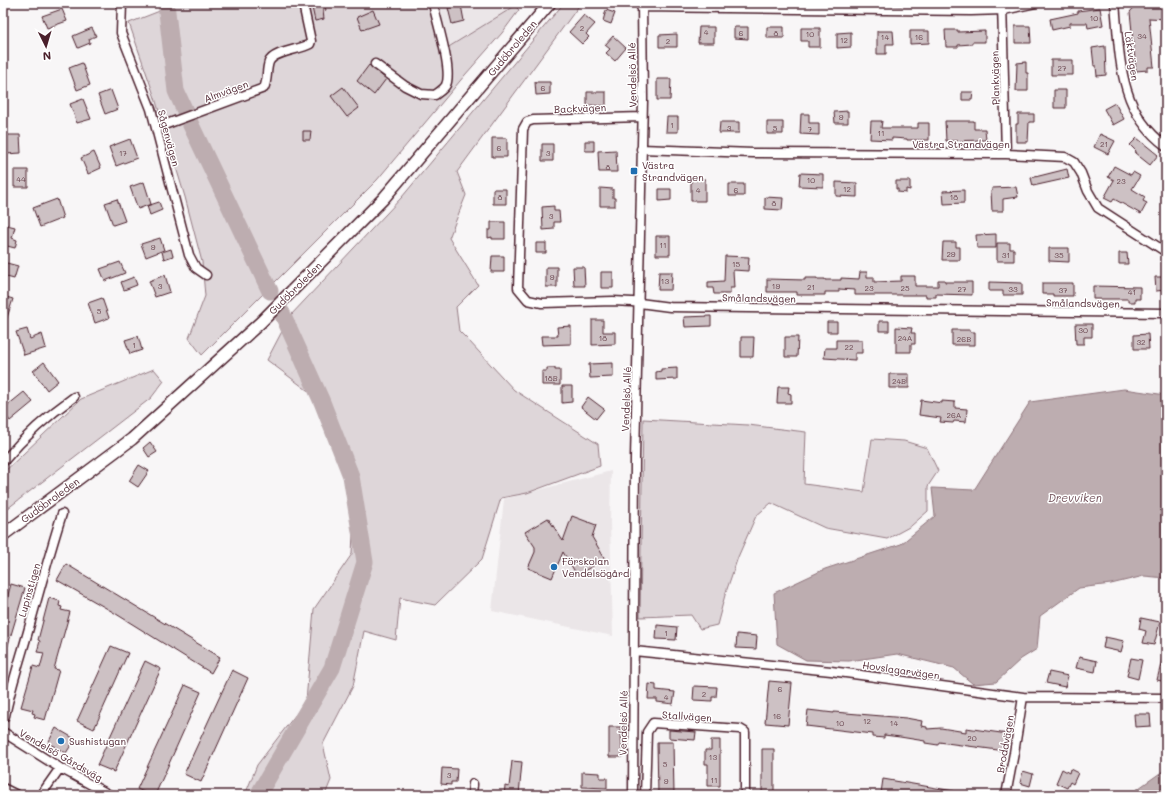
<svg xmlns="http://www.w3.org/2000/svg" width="1169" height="798" viewBox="0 0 1169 798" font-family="Mali,sans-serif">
<rect width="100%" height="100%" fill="#f8f6f7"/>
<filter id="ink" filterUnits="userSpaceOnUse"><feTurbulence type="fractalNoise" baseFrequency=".025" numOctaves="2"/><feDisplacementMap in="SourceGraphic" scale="8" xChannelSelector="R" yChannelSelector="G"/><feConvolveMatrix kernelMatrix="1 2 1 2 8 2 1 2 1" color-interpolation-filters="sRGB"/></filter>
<g filter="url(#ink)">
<path fill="#ebe6e8" d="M437 3H520L447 48Z
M611 471 610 522 613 636 492 611 504 499Z"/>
<path fill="#ded6d9" stroke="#947a82" d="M175 3H437L447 48 515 6 519 10 502 33 465 75 377 180 202 355 189 338 205 296 202 262 185 197 155 98 129 23 175 5Z
M564 3H581L457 172 466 195 449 238 478 285 456 307 459 331 469 341 514 390 598 444 600 466 527 493 501 498 482 559 435 605 400 598 396 640 364 631 353 686 323 744 331 780 325 795H245L257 765 306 701 314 609 352 554 356 468 311 393 267 360 290 316 402 197Z
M154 369 164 381 151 398 3 512V473L81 399Z
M643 419 748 425 806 432 804 484 864 492 872 439 904 441 927 448 938 471 928 486V511L911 526 887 539 825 528 771 503 756 516 738 557 725 595 717 625 700 629 691 615 640 617Z"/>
<path fill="#bdadb0" stroke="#8f747b" d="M1124 389 1166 395V578L1144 576 1111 584 1079 588 1040 616 1037 649 1021 659 996 682 973 684 954 668 897 654 849 661 806 660 777 644 774 593 825 569 901 544 935 516 932 488 974 490 1030 402Z
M1163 771 1166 773V795H1129Z"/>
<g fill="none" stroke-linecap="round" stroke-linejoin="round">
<path stroke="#bdadb0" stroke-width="17" d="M166 3 176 91 185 111
M190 123 270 291
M258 795 332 668 365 562 351 476 322 402 282 313"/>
</g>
<path fill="#cdc1c4" stroke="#4a1f2b" d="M311 3H324L326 10 323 11 324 19 315 21Z
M1138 3H1166V19L1149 18 1154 67H1148V70L1136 71 1130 12Z
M461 5 464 21 452 24 448 8Z
M1100 8 1103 25 1088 28 1087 23H1070V26L1052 30 1050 19 1078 13V11Z
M62 9 67 21 47 28 42 16Z
M373 10 379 24 362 30 357 17Z
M606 10 615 13 611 24 603 21Z
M584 15 595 24 586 34 589 37 582 44 569 32Z
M1015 26H1030L1031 43H1015Z
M699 27H714V43H698Z
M734 27H748V39L734 38Z
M767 27H784V38H767Z
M92 28 96 36 89 39 90 43 78 48 73 36Z
M801 28H820V47H808V41H801Z
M945 30H958V32L985 31V42H972V44L958 45V47H946Z
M877 31H893L894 44H886V54H877Z
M910 31H929V43L910 44Z
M851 32V47L837 48V33Z
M677 34V47H659V35Z
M613 36 626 48 615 61 606 53 610 49 605 45Z
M1105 46 1106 75 1097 76 1096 66H1094L1092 48Z
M1051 60H1073V75H1051Z
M1026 62V73H1028V91H1016L1017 63Z
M82 63 90 85 77 90 69 68Z
M369 65 386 79 374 95 357 81Z
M657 79H671L670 100H657Z
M535 82H550V94L536 95Z
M343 87 359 108 347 117 331 96Z
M111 90 118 109 105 114 98 95Z
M1054 90H1066V108H1054Z
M587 92H606V106L587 105Z
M962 92H973L972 100H962Z
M83 99 91 119 77 123 70 104Z
M1115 103 1124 119 1113 125 1104 109Z
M848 111V123H835L834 112Z
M801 114H809V123H819V135L800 134Z
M1018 114H1034V122H1029L1028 142H1016V124H1018Z
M667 117H678V132H666Z
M871 121H882L881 128H918V123H929V140H907V139L892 138V140L870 139Z
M945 121H974V129H985L986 140 946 141Z
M720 122H739V133H719Z
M767 122H783V134H767Z
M303 131H311L310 140H303Z
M1100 134 1115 141 1108 154 1094 147Z
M5 135H20L21 153 6 154Z
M492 138H507V157H492Z
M1137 138 1158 155 1150 165 1135 153 1136 151 1130 145Z
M130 139 137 158 116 166 109 147Z
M585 141H594V151H585Z
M542 144H553V161H542Z
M616 150 617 172H599L598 151Z
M94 152 101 168 88 174 81 158Z
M1114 166 1131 175 1133 172 1140 176 1132 189 1145 197 1143 201 1147 203 1141 214 1114 199 1112 202 1104 198 1114 180 1108 177Z
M1067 169 1069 178 1033 186 1031 178Z
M14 170H28V187H14Z
M800 173 823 174V187L799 186Z
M691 179H705V201H691Z
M896 181H910V190L906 189V193L898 192V189H896Z
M144 182 151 204 138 209 130 187Z
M836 182 857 183V197L836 196Z
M729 184H744V196H729Z
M1016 187 1018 197 1003 199V211H992L991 191H992V188Z
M600 188 613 189V198H615V206H600Z
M493 189H506V204H493Z
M659 189H671V200L659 201Z
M964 190V203L944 204 943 191Z
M765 197 783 198 782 210 765 209Z
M57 199 63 218 40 227 33 208Z
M117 199 125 221 113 225 105 203Z
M159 202 162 210 150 215 147 206Z
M554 206V211H559L560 222H554V229L543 230 542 207Z
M491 222H505V239H492V237L488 238V230H491Z
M3 224 15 227 12 238 17 240 15 248 3 245Z
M996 234V248H977L976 235Z
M656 236H670V255H656Z
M160 238 164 250 146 257 141 244Z
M943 242H956V247H960V260H942Z
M536 243H546V253H536Z
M997 243H1010V249H1014V261H997Z
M1049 248H1069V262L1049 261Z
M171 249 173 256 164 259 162 252Z
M1119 253H1127L1128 264H1119Z
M492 256H504V272H491Z
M725 256 749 257 748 271 733 270 734 288H730V294H714L713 288H708V282L724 281Z
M3 262 18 266 14 279 3 276Z
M120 262 125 273 105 281 100 269Z
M546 267H557V287H546Z
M573 267H584L585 286H574Z
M601 272H613V288H601Z
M659 272H672L671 290H658Z
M860 272H867V277H874V282L901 281V276H915V286H938V280H945V282H972V295L936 294V297H926V295H855V290L839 289V292H825V295H797V292H767V279L805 280V278H817V279H825V280H841V278L859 279Z
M165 275 170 292 155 297 149 281Z
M134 277 137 285 124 290 121 282Z
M1155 277H1166V290L1156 291Z
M989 282 1022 283V295H1003V291H989Z
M1042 283H1073V296H1053V294H1042Z
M1093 286 1140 287V299H1135V302H1128V299H1093Z
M3 296 13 299 5 324H3Z
M102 298 109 318 95 323 88 303Z
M711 316V326L685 327 684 317Z
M592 320H603V332H615V344L592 345Z
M879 321H889V331H879Z
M827 322H837V332H827Z
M1075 324H1092V337H1084V344H1076Z
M571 326V344L542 345 541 336H558L557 327Z
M896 327 912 328 911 333H915V344H911V352H896Z
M27 329 30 339 42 334 46 348 24 355 16 332Z
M952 330H970V332H975V345H952Z
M1148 334 1149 349H1134V335Z
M138 336 142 350 130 354 125 340Z
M741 337H754L753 357H741Z
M785 337H798L797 357H785Z
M836 340H862V353H855V360L824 358 825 348H836Z
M44 362 58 381 47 390 33 371Z
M613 363V377L590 378 589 364Z
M547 368H555V370H560V385H542V371H547Z
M677 368V379L656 380V372L661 371V369Z
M889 374H909V388H889Z
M562 386H572V402L562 403Z
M778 387H789L788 393 791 394V403H777Z
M24 392 33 402 10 421 3 412V398L8 405Z
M588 397 604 409 596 419 581 407Z
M921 400 942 403V401L955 402V408L967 409 966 422 954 421 953 423 940 422 941 418 919 415Z
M150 442 157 452 149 457 143 448Z
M139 465 149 471 138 487 129 481Z
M572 516 596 525 592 537 605 559 577 575 563 552 552 578 528 568 535 552V547L525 532 548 518 563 541Z
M66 564 220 657 211 673 113 612 57 580Z
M11 584 25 588 5 655H3V613Z
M49 598 60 601 59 606 62 607 61 610 70 612 54 669 59 670 45 720 34 717 35 714 32 713 33 710 21 707 33 666 40 668 44 653 37 652 40 641 38 640Z
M1141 618 1160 622 1154 645 1143 643 1146 631 1139 629Z
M657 625 677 627 676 640 656 639Z
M737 634 757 636 756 649 736 648Z
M1105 637 1124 641 1121 652 1103 648Z
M111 646 128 653 94 729 77 721Z
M1163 656 1166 657V682L1157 680Z
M1079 657 1097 661 1095 672 1076 668Z
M1131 658 1142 660 1138 679 1127 676Z
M145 661 161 669 114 772 97 765Z
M232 670 248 678 201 782 184 774Z
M1049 672 1068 676 1065 687 1046 683Z
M769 681 792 683 788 725 765 723Z
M649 684 656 685V690L675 692 673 704 657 702V699H648Z
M185 685 201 692 155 795H151L137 789Z
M694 686 717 687 716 697H712V701L693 700Z
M808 710 834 713V712L906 718 922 721 921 726 927 727V729L941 728 966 732V728L1008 734 1005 751 939 742 938 745 925 743V741L900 737 884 735V738L873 737V734L806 726Z
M1134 714H1150L1151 726 1135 727Z
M609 727H621L622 757H609Z
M56 728 75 739 66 753 48 743Z
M669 730 696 732 695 740 669 738Z
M711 740H720V786H708V764H705V750H711Z
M657 742H673L674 794H658Z
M762 749H774V795H762Z
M512 761 522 762 519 795H504L505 786 509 787Z
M442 768 457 769 456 782H451V785L441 784Z
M1062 769 1069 773 1070 769 1078 773 1073 784 1070 782 1067 788 1056 783Z
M1023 771 1033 774 1030 786 1020 783Z
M582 772 600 773V778H607V788L582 787Z
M883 779 954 791 953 795H895L881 793Z"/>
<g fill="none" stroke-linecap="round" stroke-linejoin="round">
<defs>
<path id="street" d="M122 3 121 33 151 109 189 255 196 268 206 275
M1002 3 1006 154
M1115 3C1120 56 1118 111 1166 146
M641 7 971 11 1004 10 1036 3
M375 64 405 86 421 94 435 95C439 92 444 89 446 85 453 70 436 20 433 3
M642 117 533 120 527 122 523 129 518 288 528 300 542 303 613 301 632 302 670 307 1166 313
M156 128 264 88C268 80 266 70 269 62 274 51 300 50 310 44L311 41 303 4
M641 149 753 153 1006 154 1065 157 1074 162 1081 173 1088 191 1098 208 1166 252
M3 462C24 437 47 416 74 397
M634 651 831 671 1023 697 1166 698
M3 718 5 716C11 686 21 657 29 628 40 589 50 551 62 514
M3 732 60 768 110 795
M3 788 17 795
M41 795 60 768
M472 795 473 784
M633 795 635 459 643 100 642 3
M645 795 647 732 653 723 740 729 745 732V795
M1006 795 1014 753 1023 697"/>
<path id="secondary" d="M3 535 132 439 261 322 383 199 550 3"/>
</defs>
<use href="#street" stroke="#4a1f2b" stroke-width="11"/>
<use href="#secondary" stroke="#4a1f2b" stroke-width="14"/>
<use href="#street" stroke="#fff" stroke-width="8"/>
<use href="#secondary" stroke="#fff" stroke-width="11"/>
</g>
</g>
<g fill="#1f6fb2" stroke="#fff" stroke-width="1.5">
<rect x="630" y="167" width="8" height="8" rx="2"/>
<circle cx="554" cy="567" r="4"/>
<circle cx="61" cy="741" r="4"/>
</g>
<g text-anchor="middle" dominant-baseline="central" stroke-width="3" stroke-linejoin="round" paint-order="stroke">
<g font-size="8" fill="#6b4851">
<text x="1094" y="18">10</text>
<text x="582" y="28">2</text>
<text x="706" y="32">4</text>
<text x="741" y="33">6</text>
<text x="776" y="33">8</text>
<text x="810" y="34">10</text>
<text x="1142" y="36">34</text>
<text x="885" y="37">14</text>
<text x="919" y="37">16</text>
<text x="844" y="40">12</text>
<text x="668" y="41">2</text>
<text x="1062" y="68">27</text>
<text x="543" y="88">6</text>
<text x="841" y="117">9</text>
<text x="672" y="125">1</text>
<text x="729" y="128">3</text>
<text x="775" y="128">5</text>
<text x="810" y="129">7</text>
<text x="881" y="133">11</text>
<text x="1104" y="144">21</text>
<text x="499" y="148">6</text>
<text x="123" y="153">17</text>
<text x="548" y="153">3</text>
<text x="608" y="167">8</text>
<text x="21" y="179">44</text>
<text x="811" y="180">10</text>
<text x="1121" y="181">23</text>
<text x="847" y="189">12</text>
<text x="698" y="190">4</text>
<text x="736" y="190">6</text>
<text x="500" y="197">8</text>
<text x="954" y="197">18</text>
<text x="774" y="203">8</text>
<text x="551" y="216">3</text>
<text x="663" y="245">11</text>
<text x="153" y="247">9</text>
<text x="951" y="254">29</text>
<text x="1006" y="255">31</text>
<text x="1059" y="255">35</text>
<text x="736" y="264">15</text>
<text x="552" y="277">9</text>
<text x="665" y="281">13</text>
<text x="160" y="286">3</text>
<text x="776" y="286">19</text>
<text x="811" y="287">21</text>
<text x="869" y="288">23</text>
<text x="905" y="288">25</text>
<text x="962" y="289">27</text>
<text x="1013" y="289">33</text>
<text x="1063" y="290">37</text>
<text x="1132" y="292">41</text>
<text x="99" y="311">5</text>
<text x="1083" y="330">30</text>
<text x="603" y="338">18</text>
<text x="905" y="338">24A</text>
<text x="964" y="339">26B</text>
<text x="1141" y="342">32</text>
<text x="134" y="345">1</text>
<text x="849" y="347">22</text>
<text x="551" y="378">18B</text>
<text x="899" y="381">24B</text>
<text x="954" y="415">26A</text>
<text x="666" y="633">1</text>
<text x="780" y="689">6</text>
<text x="704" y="694">2</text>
<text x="666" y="697">4</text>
<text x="777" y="716">16</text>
<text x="867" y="721">12</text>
<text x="840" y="723">10</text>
<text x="894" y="723">14</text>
<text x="972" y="738">20</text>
<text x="713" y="757">13</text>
<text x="665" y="764">5</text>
<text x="449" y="775">3</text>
<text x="714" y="780">11</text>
<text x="666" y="781">9</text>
</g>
<g font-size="10" fill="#4a1f2b" stroke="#fff">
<text transform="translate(512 48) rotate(-50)">Gudöbroleden</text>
<text transform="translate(1132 56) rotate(82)">Läktvägen</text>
<text transform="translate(632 75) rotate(-91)">Vendelsö Allé</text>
<text transform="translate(995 78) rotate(-91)">Plankvägen</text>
<text transform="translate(226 91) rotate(-20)">Almvägen</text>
<text transform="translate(580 108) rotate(-2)">Backvägen</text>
<text transform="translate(169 138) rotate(75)">Sågenvägen</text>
<text x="961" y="144">Västra Strandvägen</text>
<text transform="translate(295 288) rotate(-45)">Gudöbroleden</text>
<text transform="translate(759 298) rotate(1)">Smålandsvägen</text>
<text transform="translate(1083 303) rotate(1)">Smålandsvägen</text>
<text transform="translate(626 399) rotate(-88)">Vendelsö Allé</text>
<text transform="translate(50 500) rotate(-36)">Gudöbroleden</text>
<text transform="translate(29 590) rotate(-74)">Lupinstigen</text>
<text transform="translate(901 670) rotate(8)">Hovslagarvägen</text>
<text transform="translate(687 716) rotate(4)">Stallvägen</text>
<text transform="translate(623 723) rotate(-89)">Vendelsö Allé</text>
<text transform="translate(1005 744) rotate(-80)">Broddvägen</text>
<text transform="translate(61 755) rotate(30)">Vendelsö Gårdsväg</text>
</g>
<g font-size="10" fill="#4a1f2b" stroke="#fff" text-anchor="start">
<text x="642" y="165">Västra<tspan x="642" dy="12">Strandvägen</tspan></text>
<text x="562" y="561">Förskolan<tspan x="562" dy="12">Vendelsögård</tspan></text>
<text x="69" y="741">Sushistugan</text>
</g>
<g font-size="11" font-style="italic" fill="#72515a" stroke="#fff">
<text x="1075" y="497">Drevviken</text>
</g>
</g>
<rect width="1169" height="798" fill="none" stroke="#fff" stroke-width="16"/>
<rect x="8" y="8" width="1153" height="782" fill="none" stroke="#4a1f2b" stroke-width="1.5" filter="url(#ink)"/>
<g transform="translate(46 46) rotate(175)" stroke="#ffffff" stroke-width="3" paint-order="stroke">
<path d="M0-3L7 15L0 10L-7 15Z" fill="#4a1f2b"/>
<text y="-6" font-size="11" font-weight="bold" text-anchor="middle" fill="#4a1f2b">N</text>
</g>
</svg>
